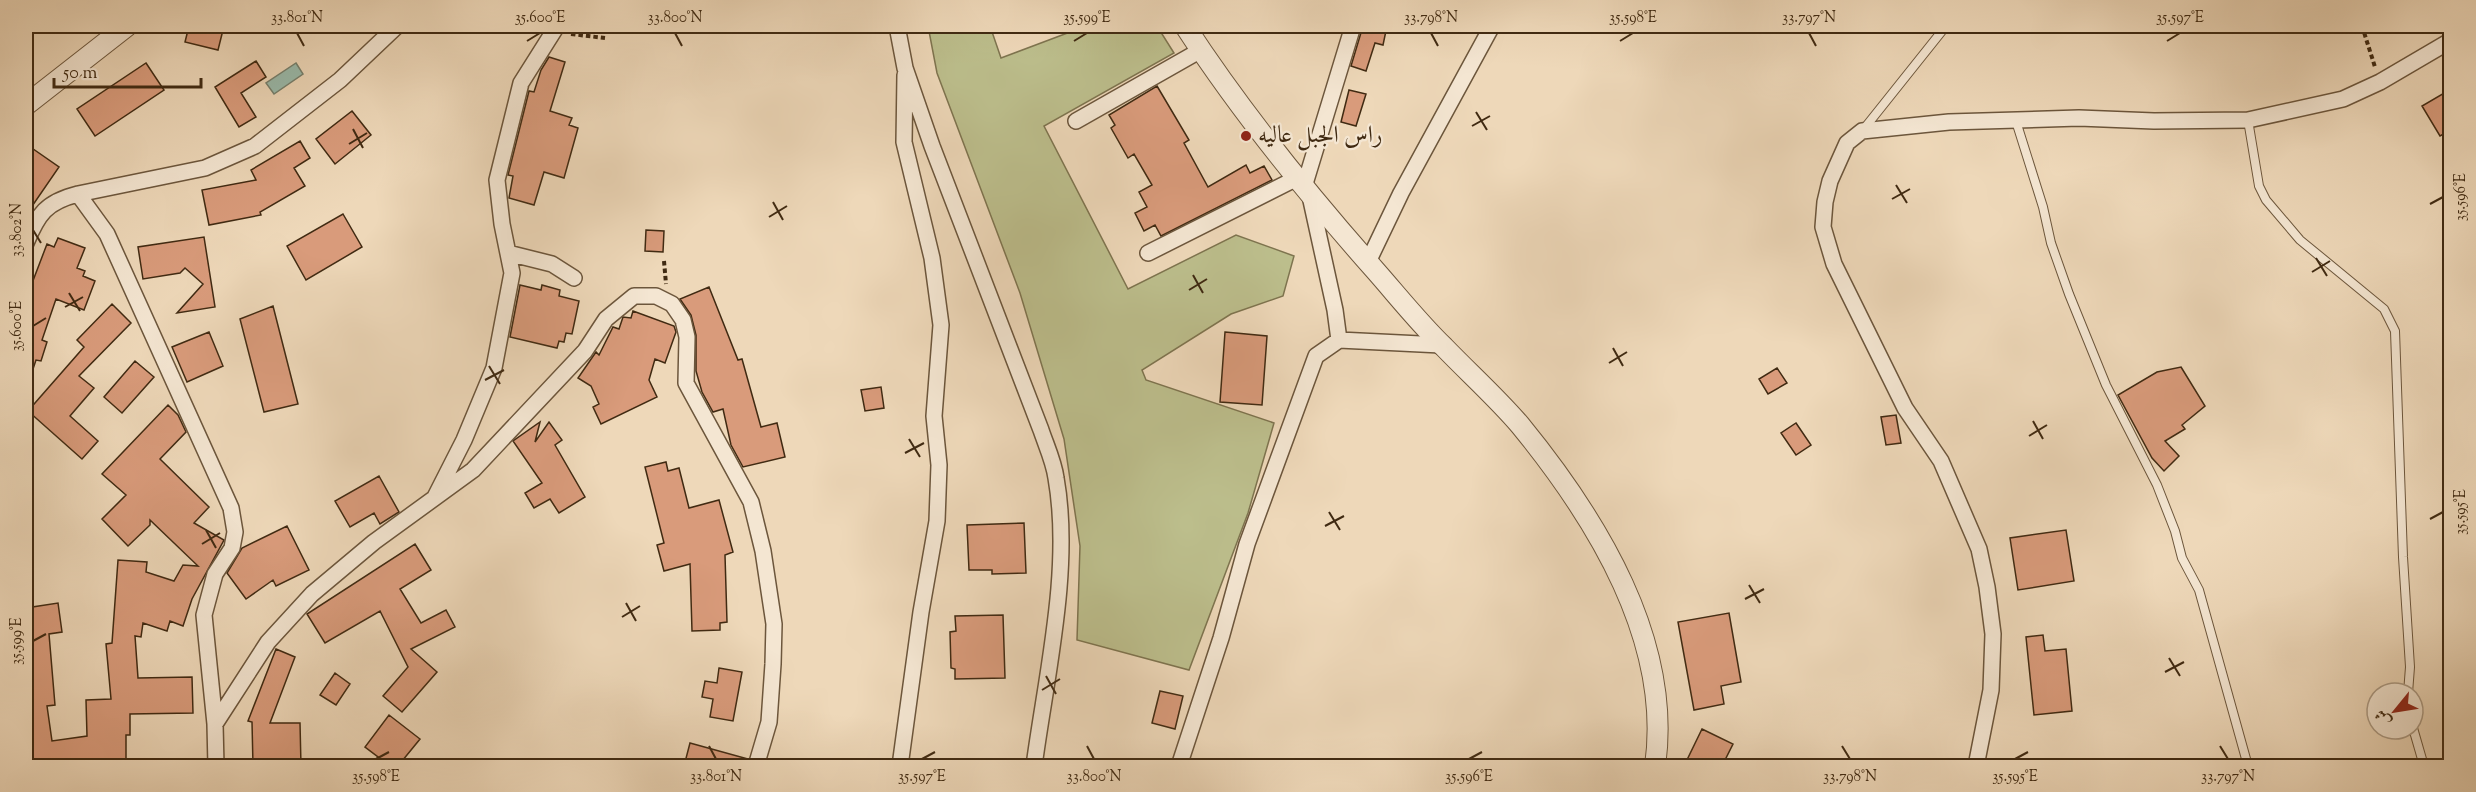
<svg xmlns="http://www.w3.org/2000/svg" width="2476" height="792" viewBox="0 0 2476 792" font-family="'Sorts Mill Goudy',Amiri,serif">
<rect width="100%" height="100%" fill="#eed8b9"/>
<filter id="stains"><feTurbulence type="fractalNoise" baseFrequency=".00333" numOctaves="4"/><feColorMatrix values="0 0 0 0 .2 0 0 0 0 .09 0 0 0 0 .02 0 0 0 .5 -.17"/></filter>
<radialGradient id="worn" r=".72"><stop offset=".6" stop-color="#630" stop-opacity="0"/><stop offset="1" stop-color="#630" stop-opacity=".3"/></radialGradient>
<path fill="#bcbe8c" stroke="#7e744f" stroke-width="1.5" d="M928 26H990L1001 58 1086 26H1157L1174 53 1044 126 1128 289 1236 235 1294 256 1283 296 1231 314 1142 370 1146 380 1274 423 1248 513 1189 670 1077 640 1080 546 1064 439 1020 293 937 73Z"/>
<path fill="#9abaab" stroke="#76806e" stroke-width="1.5" d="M296 63 303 74 274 94 266 83Z"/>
<path fill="#d99b7b" stroke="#402a12" stroke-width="1.5" d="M189 26H224L218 50 185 42Z
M1363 26H1387L1383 45 1375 43 1366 71 1351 66Z
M549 57 565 62 550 111 572 118 569 125 578 128 564 178 544 172 534 205 509 198 513 176 508 175 529 91 534 92 541 70Z
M256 61 266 77 241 93 256 117 239 127 215 87Z
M146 63 164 90 95 136 77 109Z
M1157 86 1189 140 1184 143 1208 187 1246 165 1250 173 1264 166 1272 180 1161 236 1155 225 1144 231 1135 213 1147 207 1139 192 1152 185 1134 154 1128 158 1111 128 1115 125 1109 115Z
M2451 89V130L2440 136 2422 106Z
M1349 90 1366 94 1356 126 1341 122Z
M352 111 371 135 335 164 316 139Z
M300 141 310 158 294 168 305 186 260 212 261 215 209 225 202 190 256 180 251 170Z
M26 144 59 167 26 215Z
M343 214 362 247 306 280 287 246Z
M646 230 664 231 663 252 645 251Z
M204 237 215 307 177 313 203 284 185 268 180 273 143 279 138 247Z
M58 238 85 248 77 268 85 271 83 276 95 281 84 310 56 299 42 340 47 342 41 361 36 360 29 381H26V299L47 244 54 247Z
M520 285 541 290 542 285 560 290 559 296 579 301 572 334 566 333 564 342 559 341 557 348 510 337Z
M709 287 738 360 742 359 761 427 777 423 785 457 743 467 731 445 723 409 713 412 702 392 696 371V335L691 315 680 299Z
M112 304 131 323 79 376 94 388 70 416 98 441 82 459 28 411 84 347 77 340Z
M273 306 298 404 264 412 240 319Z
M633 311 674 326 676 332 665 363 655 359 649 380 657 397 601 424 593 407 599 404 591 386 578 378 596 352 599 355 613 327 619 329 623 317 631 318Z
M209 332 223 366 187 382 172 347Z
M1225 332 1267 336 1262 405 1220 402Z
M135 361 154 377 122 413 104 397Z
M2181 367 2205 406 2182 425 2185 429 2165 441 2179 456 2164 471 2152 458 2118 395 2157 372Z
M1777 368 1787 383 1768 394 1759 379Z
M881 387 884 408 865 411 861 390Z
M168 405 178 415 186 432 160 459 209 507 194 523 224 540 192 599 183 626 170 621 167 631 143 623 141 637 135 636 138 678 192 677 193 713 130 714V735H126V766H31L26 732V608L58 603 62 632 49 634 55 705 47 706 52 741 87 736 86 700 111 699 106 644 112 643 118 560 147 562 146 572 174 581 183 565 198 566 150 520V525L128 546 102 519 126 495 102 474Z
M1896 415 1901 443 1886 445 1881 417Z
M540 422 535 442 549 422 562 440 555 445 585 497 559 513 550 499 534 508 525 493 542 483 513 441Z
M1796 423 1811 445 1796 455 1781 433Z
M666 462 668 471 679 468 689 508 719 500 733 552 725 555 727 622 720 623V630L692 631 690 564 664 571 657 545 664 543 645 467Z
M379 476 399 512 380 524 374 513 350 527 335 501Z
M1024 523 1026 573 992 574V570H969L967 525Z
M287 526 309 570 276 586 273 580 246 599 227 573 242 548Z
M2066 530 2074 581 2018 590 2010 538Z
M415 544 431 570 400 589 421 623 446 610 455 627 411 649 437 672 402 712 383 696 408 667 380 611 325 643 307 614Z
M1729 613 1741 682 1721 686 1724 704 1694 710 1678 622Z
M1003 615 1005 678 955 679V669L951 668 950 632 956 631 955 616Z
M2043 635 2045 651 2066 649 2072 711 2034 715 2026 637Z
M276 649 295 657 270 723H300L301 766H253L252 722 248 721Z
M719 668 742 672 733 721 710 717 713 699 702 697 705 681 717 683Z
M335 673 350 684 336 705 320 695Z
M1160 691 1183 696 1175 729 1152 723Z
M389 715 420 739 398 766H371L378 757 365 747Z
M1702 729 1733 744 1722 766H1684Z
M690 743 748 759 746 766H684Z"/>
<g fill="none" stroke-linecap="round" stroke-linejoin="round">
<defs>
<path id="service" d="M2015 118 2043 207 2051 243 2069 294 2106 385 2157 485 2175 531 2182 558 2199 590 2248 766
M2248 120 2259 186 2266 200 2300 240 2384 309 2395 331 2403 557 2410 667 2408 693
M1863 130 1946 26
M2413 728 2424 766"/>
<path id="minor" d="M897 26 905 68 932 146 1041 430C1046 445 1054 462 1056 478 1072 568 1046 676 1034 766
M1076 121 1201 50
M1304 187 1353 26
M78 194 205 168 255 146 340 80 397 26
M1310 196 1335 310 1339 340
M26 243C38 214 46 202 78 194L107 234 231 508 235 532 232 548 215 574 204 615 215 724 216 766
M508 253 552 264 574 278
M1148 253 1297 178
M1368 262 1401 193 1492 26
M435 497 464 440 494 368 512 273 502 224 497 180 521 83 557 26
M215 724 268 642 312 594 374 542 473 470 585 351 606 319 634 296H656L672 304 683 320 687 337 686 383 751 502 763 551 774 624 773 664 769 722 756 766
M900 766 921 612 937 521 939 465 934 416 941 325 932 258 904 142 905 75
M1179 766 1221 638 1247 544 1316 356 1339 340 1441 345
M1976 766 1991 690 1993 634 1987 587 1979 549 1941 461 1905 408 1834 264 1823 227 1825 202 1830 181 1847 143 1862 131 1949 122 2079 118 2154 121 2248 120 2343 99 2380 82 2450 41"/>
<path id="tertiary" d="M1185 26C1241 112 1306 192 1374 269 1397 295 1419 323 1444 347 1469 373 1497 398 1520 425 1596 518 1673 641 1655 766
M26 105 127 26"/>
</defs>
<use href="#service" stroke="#6c563c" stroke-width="10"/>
<use href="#minor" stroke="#6c563c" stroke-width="18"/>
<use href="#tertiary" stroke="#6c563c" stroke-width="22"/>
<path stroke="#402a12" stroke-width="4" stroke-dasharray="4.5 3" stroke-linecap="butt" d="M2362 26 2375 67
M571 34 605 38
M664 261 666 284"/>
<use href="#service" stroke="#f4e6d2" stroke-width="8"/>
<use href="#minor" stroke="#f4e6d2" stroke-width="15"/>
<use href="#tertiary" stroke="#f4e6d2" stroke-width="20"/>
</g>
<path fill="none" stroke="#402a12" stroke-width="2" d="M297 33 304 46M675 33 682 46M1431 33 1438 46M1809 33 1816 46M527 41 540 33M1074 41 1087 33M1620 41 1633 33M2167 41 2180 33M1476 112 1487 130M1472 126 1490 116M353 129 363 148M349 144 367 133M1896 185 1907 203M1892 199 1910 189M773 202 783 220M2430 204 2443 197M769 217 787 206M33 230 41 243M2316 258 2327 276M2312 272 2330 261M1193 275 1203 293M1189 290 1207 279M69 293 80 311M65 307 83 297M33 326 46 318M1613 348 1623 366M1609 363 1627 352M489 366 500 384M485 380 504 370M2033 421 2043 439M2029 436 2047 425M909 439 920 457M905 453 924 443M1329 512 1340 530M2430 519 2443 512M1325 526 1344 516M206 530 216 548M202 544 220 533M1749 585 1760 603M1745 599 1764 589M626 603 636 621M622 617 640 606M33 641 46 634M2169 658 2180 676M2165 672 2184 662M1046 676 1056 694M1042 690 1060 679M709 746 716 759M1087 746 1094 759M1842 746 1850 759M2220 746 2228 759M376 759 389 752M922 759 935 752M1469 759 1482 752M2015 759 2028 752"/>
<circle fill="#8f2418" stroke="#f4e6d2" stroke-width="2" cx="1246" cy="136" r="6"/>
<g text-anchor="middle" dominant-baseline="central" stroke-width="4.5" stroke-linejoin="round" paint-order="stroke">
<g font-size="24" fill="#402a12" stroke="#f4e6d2" text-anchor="start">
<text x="1258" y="136">راس الجبل عاليه</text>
</g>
</g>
<rect width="2476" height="792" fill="none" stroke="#eed8b9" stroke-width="66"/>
<g transform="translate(2395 711) rotate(240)"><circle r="28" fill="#f4e6d2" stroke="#ac9b85" stroke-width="1.5"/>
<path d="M0-4.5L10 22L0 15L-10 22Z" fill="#8f2418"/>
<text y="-9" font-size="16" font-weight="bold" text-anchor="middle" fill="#402a12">ش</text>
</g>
<path d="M54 78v9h147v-9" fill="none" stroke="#402a12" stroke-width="3"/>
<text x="63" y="78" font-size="18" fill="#402a12" stroke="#f4e6d2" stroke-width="4.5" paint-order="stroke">50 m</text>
<rect x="33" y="33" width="2410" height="726" fill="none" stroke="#402a12" stroke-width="2"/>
<g font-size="15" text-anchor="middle" fill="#402a12">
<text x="297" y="22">33.801°N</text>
<text x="540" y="22">35.600°E</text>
<text x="675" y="22">33.800°N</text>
<text x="1087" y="22">35.599°E</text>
<text x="1431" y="22">33.798°N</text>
<text x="1633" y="22">35.598°E</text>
<text x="1809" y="22">33.797°N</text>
<text x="2180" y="22">35.597°E</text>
<text transform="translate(2460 197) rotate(-90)" y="5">35.596°E</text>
<text transform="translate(16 230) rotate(-90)" y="5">33.802°N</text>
<text transform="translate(16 326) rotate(-90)" y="5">35.600°E</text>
<text transform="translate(2460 512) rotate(-90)" y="5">35.595°E</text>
<text transform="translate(16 641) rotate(-90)" y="5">35.599°E</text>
<text x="376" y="781">35.598°E</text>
<text x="716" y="781">33.801°N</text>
<text x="922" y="781">35.597°E</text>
<text x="1094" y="781">33.800°N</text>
<text x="1469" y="781">35.596°E</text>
<text x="1850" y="781">33.798°N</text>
<text x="2015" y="781">35.595°E</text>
<text x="2228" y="781">33.797°N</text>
</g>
<rect width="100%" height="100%" filter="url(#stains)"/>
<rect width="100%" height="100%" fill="url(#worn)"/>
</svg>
